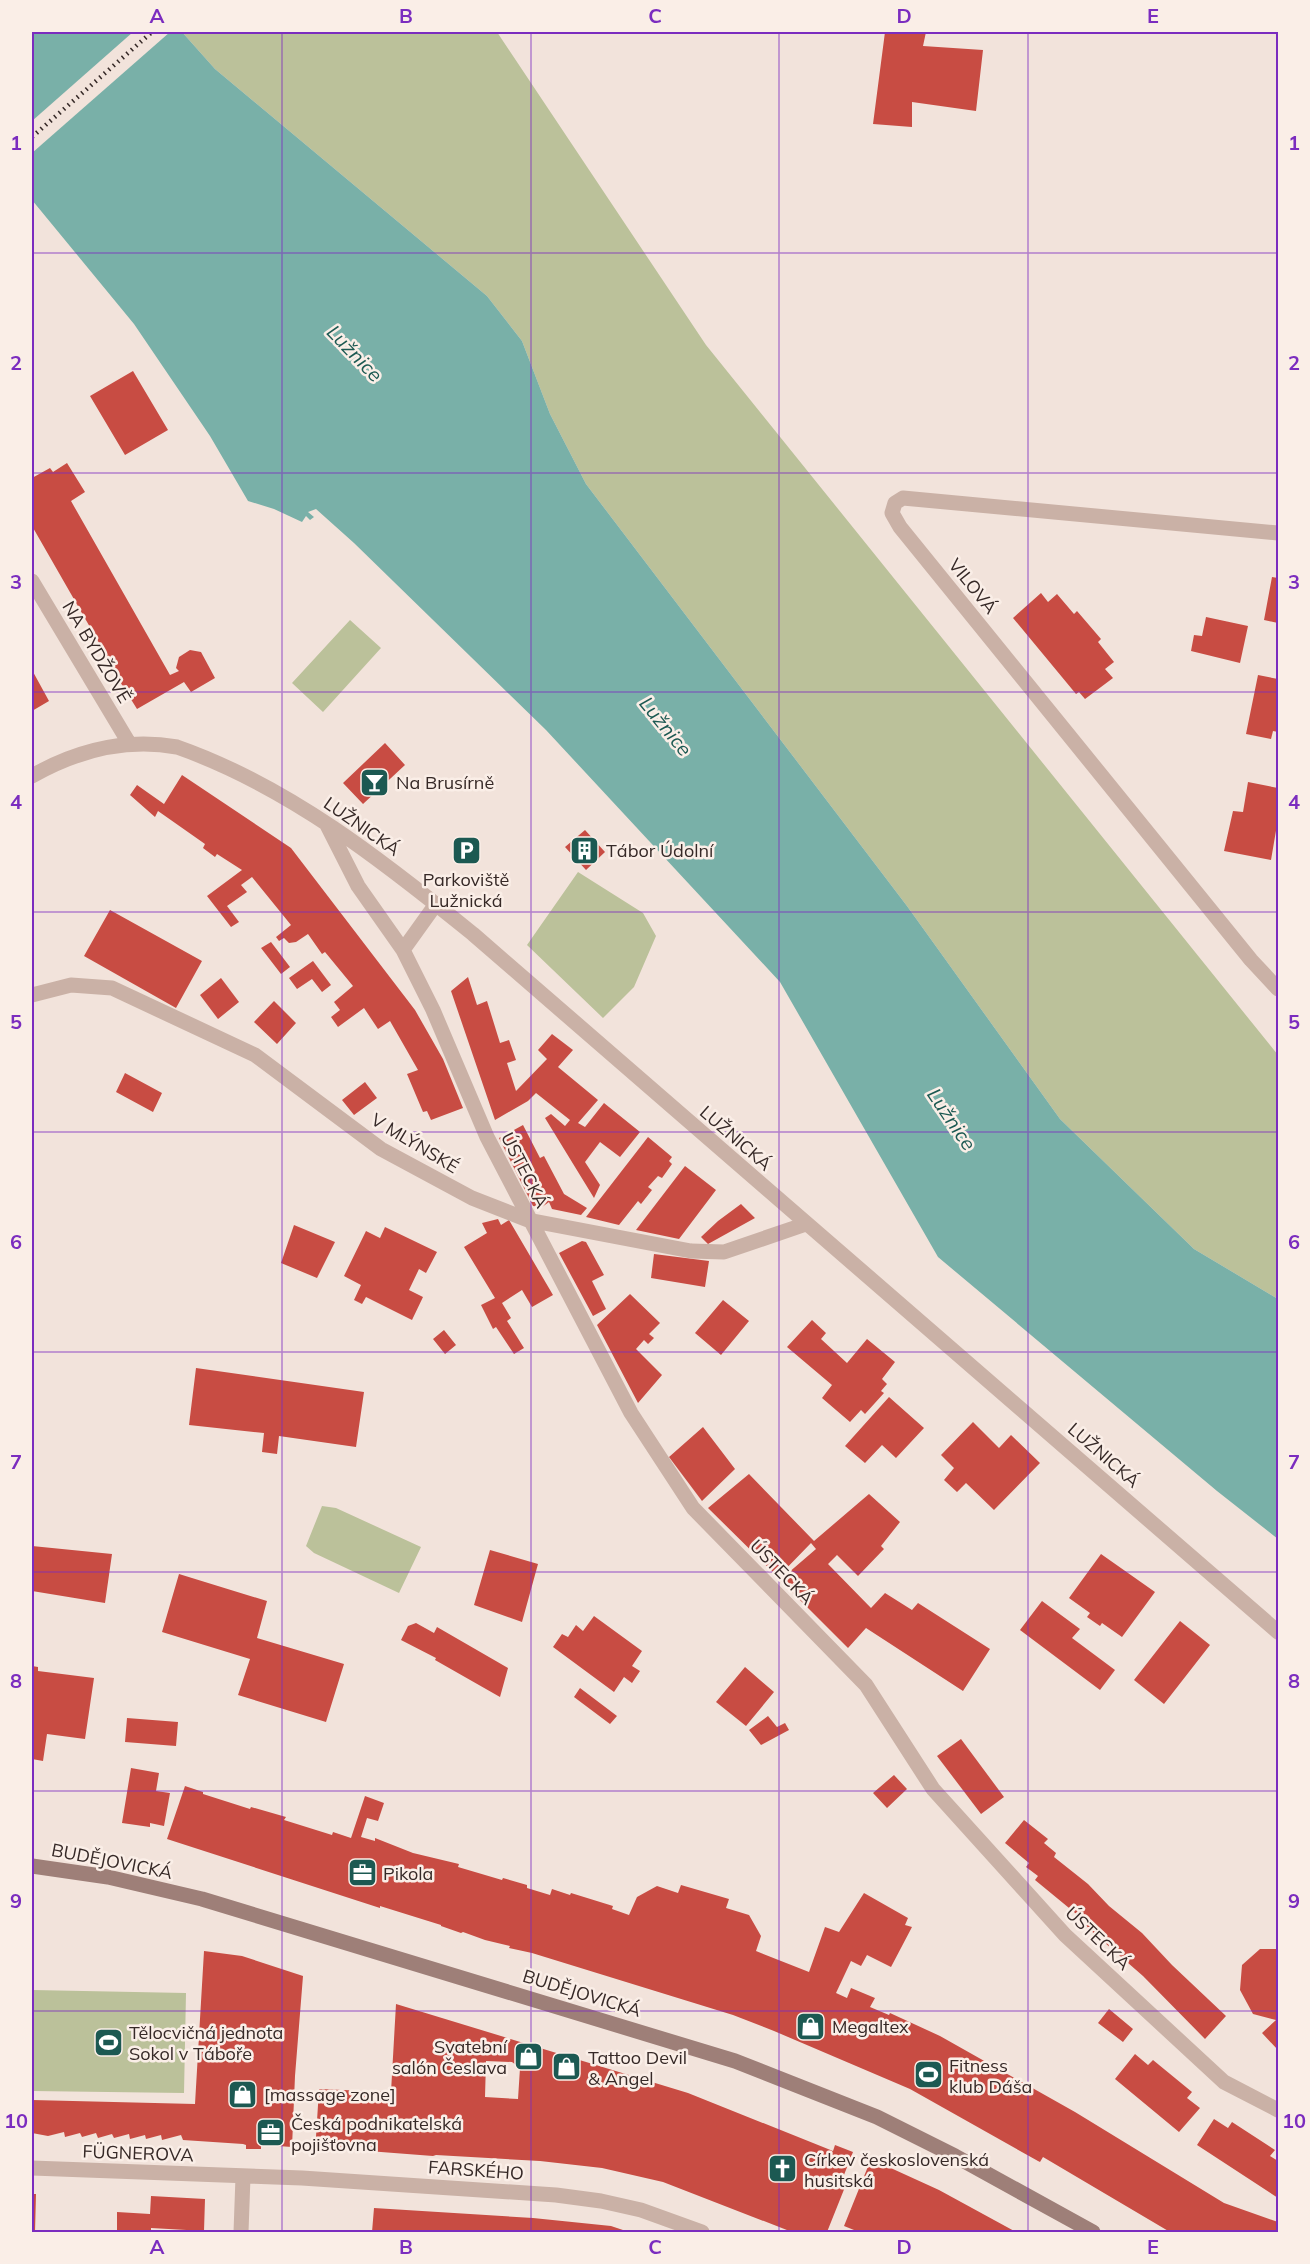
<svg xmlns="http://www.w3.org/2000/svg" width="1310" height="2264" viewBox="0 0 1310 2264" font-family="Mulish,sans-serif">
<rect width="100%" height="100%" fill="#f2e3db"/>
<path fill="#bbc19a" d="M182 32H497L706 345 1278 1055V1299L1194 1249 1060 1119 907 906 586 484 550 414 522 341 487 296 215 69Z
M350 620 381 648 323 712 292 683Z
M578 872 643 913 656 936 634 987 603 1018 527 945Z
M322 1506 336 1508 421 1547 399 1593 314 1553 306 1546Z
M32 1990 186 1993 184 2093 32 2091Z"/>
<path fill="#79b0a8" d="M32 32H182L215 69 487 296 522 341 550 414 586 484 907 906 1060 1119 1194 1249 1278 1299V1539L1217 1491 938 1257 780 982 546 730 354 543 316 509 308 512 314 517 310 520 306 516 302 522 274 509 248 501 210 436 134 324 32 200Z"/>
<path fill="#f2e3db" d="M133 32H170L32 153V121Z"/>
<path fill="#c84c43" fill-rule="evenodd" d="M885 32H926L923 46 983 50 976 111 912 102V127L873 124Z
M133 371 168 430 125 455 90 396Z
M67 463 85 492 71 501 170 675 179 671 176 668 179 657 190 650 201 652 215 678 191 692 184 682 137 709 104 656 106 655 32 526V478L50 468 53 472Z
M1272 577 1278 578V623L1264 620Z
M1041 593 1048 602 1057 594 1074 614 1077 611 1101 639 1098 642 1114 662 1105 669 1113 678 1085 699 1079 692 1076 694 1013 618Z
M1206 617 1248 626 1240 663 1191 651 1194 635 1202 636Z
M32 670 49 701 32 711Z
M1258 675 1278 679V732L1273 731 1271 739 1246 734Z
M385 743 405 765 363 804 343 783Z
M182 775 291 848 415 1010 443 1059 463 1108 431 1120 427 1111 423 1112 407 1074 418 1070 390 1021 378 1029 364 1008 338 1027 331 1017 340 1010 334 1002 353 986 325 952 322 954 308 934 296 942 289 943 284 938 279 941 276 937 291 925 252 877 241 885 247 892 227 906 239 922 231 927 207 896 242 870 217 854 215 857 203 848 205 844 158 811 155 817 130 795 137 785 164 804Z
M1248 782 1278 788 1276 819H1278L1271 860 1224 851 1233 811 1243 812Z
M585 830 605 852 586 870 565 847Z
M110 910 202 961 176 1008 84 956Z
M271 942 290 967 281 974 261 948Z
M313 961 331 985 322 992 312 979 297 989 289 978Z
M468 977 477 1005 487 1001 500 1043 509 1040 516 1060 507 1063 516 1091 547 1059 538 1050 552 1034 573 1050 558 1067 598 1100 578 1123 585 1127 604 1103 640 1132 620 1157 600 1142 585 1162 600 1185 594 1198 545 1118 551 1114 565 1126 570 1120 536 1093 528 1101 495 1120 451 991Z
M221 978 239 1002 218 1019 200 995Z
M274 1001 296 1023 277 1044 254 1022Z
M125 1073 162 1093 153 1112 116 1092Z
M365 1082 377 1098 354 1115 342 1100Z
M523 1125 540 1158 544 1156 564 1194 587 1208 581 1215 552 1209 549 1202 542 1207 533 1206 499 1138Z
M648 1137 672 1157 669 1161 672 1164 662 1178 658 1176 648 1187 652 1190 641 1204 638 1201 619 1225 586 1217Z
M685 1166 716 1190 679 1239 636 1230Z
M741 1204 755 1218 708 1244 701 1237 718 1221Z
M498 1219 501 1225 509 1220 553 1295 532 1307 522 1290 502 1303 511 1318 507 1321 524 1348 514 1354 496 1327 493 1329 481 1305 495 1298 464 1247 487 1233 482 1223Z
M294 1225 335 1242 317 1278 281 1263Z
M385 1227 437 1252 426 1273 419 1269 409 1290 423 1297 412 1320 366 1297 362 1304 354 1300 361 1285 344 1276 366 1231 380 1238Z
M582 1241 586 1242 604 1275 592 1281 606 1309 593 1316 559 1253Z
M654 1254 709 1261 705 1287 651 1278Z
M630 1294 660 1323 649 1334 654 1338 648 1344 644 1340 636 1349 662 1375 638 1403 597 1325Z
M723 1300 749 1321 721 1355 695 1333Z
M812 1320 826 1333 821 1339 847 1363 867 1339 895 1362 882 1379 887 1384 881 1391 884 1393 865 1414 861 1410 850 1422 822 1398 832 1385 787 1347Z
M444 1330 456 1345 445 1354 433 1339Z
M196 1368 364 1392 356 1447 279 1436 277 1454 262 1452 264 1433 189 1425Z
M889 1397 924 1428 896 1458 882 1445 865 1463 845 1446Z
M973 1422 999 1448 1011 1435 1040 1463 994 1510 966 1483 957 1492 944 1480 954 1468 941 1455Z
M703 1427 735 1469 702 1501 669 1457Z
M749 1474 814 1541 869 1494 900 1522 881 1546 884 1549 858 1576 837 1555 828 1564 871 1608 885 1593 912 1610 918 1603 990 1649 963 1691 866 1628 848 1648 780 1580 816 1549 811 1543 778 1577 708 1508Z
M32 1546 112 1554 105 1603 32 1591Z
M490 1550 538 1564 522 1622 474 1605Z
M1101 1554 1155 1592 1122 1637 1102 1623 1100 1626 1087 1617 1090 1613 1069 1598Z
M179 1574 267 1601 257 1638 344 1664 326 1722 238 1695 250 1659 162 1632Z
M1042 1601 1080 1629 1072 1638 1115 1670 1100 1690 1020 1630Z
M594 1616 642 1651 632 1666 640 1671 632 1683 624 1677 614 1692 553 1647 562 1634 568 1637 576 1625 583 1631Z
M1180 1621 1210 1645 1164 1704 1134 1680Z
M416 1623 434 1633 437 1627 508 1668 500 1697 435 1660 436 1658 401 1640 408 1626Z
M32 1666 38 1667V1671L94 1678 85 1739 47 1734 43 1761 32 1759Z
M745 1667 774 1692 746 1726 716 1702Z
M580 1688 617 1716 610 1724 574 1697Z
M768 1716 777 1727 785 1723 789 1730 761 1745 749 1730Z
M127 1718 178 1722 176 1746 125 1742Z
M961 1739 1004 1797 981 1814 937 1756Z
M131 1768 159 1773 156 1791 170 1793 164 1826 150 1823V1827L122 1823Z
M894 1775 907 1789 887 1808 873 1793Z
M185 1786 203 1792V1794L250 1809 251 1807 286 1817 284 1820 332 1835 333 1832 351 1838 365 1796 384 1803 378 1821 367 1818 361 1837 375 1841V1838L413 1853 459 1864 458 1867 502 1880 503 1878 527 1885V1888L550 1895 552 1889 570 1895 571 1893 613 1906 612 1909 629 1915 637 1897 657 1886 678 1893 681 1885 729 1899 726 1908 749 1915 761 1936 756 1951 809 1972 825 1927 839 1932 864 1893 908 1918 905 1925 912 1927 891 1967 867 1955 861 1966 851 1961 836 1993 847 1998 851 1988 875 1998 870 2007 889 2015 890 2013 940 2036 1075 2112 1224 2203 1278 2222V2232H1170L1043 2157 1040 2162 1038 2161 910 2089 774 2031 733 2015 532 1953 509 1948 510 1946 485 1940 463 1932 461 1933 441 1926V1925L380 1906V1908L167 1839Z
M1024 1820 1048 1839 1044 1843 1056 1853 1054 1857 1088 1884 1109 1906 1142 1933 1172 1965 1226 2016 1205 2039 1143 1976 1089 1929 1080 1917 1035 1880 1038 1876 1026 1867 1029 1863 1005 1843Z
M1260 1949H1278V2050L1262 2033 1276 2020 1253 2014 1240 1990 1242 1965Z
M204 1951 242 1956 303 1976 295 2076 292 2147 264 2145 261 2146V2149H246V2145L243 2144 183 2140 181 2135 162 2140 161 2135 146 2139 145 2135 130 2139 129 2134 114 2138 112 2134 98 2138 96 2133 82 2137 80 2133 65 2137 64 2132 48 2136 32 2133V2100L195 2104Z
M396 2004 688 2093 833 2151 835 2145 853 2152 840 2185 845 2187 827 2232H792L663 2182 602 2168 540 2161 436 2155 433 2156 355 2150 328 2149 326 2151 314 2138 316 2137 319 2089 391 2092ZM486 2061 512 2062 520 2068 518 2099 485 2097Z
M1109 2009 1133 2029 1123 2042 1098 2023Z
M1135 2054 1148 2065 1153 2060 1192 2092 1187 2098 1200 2108 1179 2132 1115 2079Z
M1214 2119 1228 2128 1232 2122 1275 2150 1270 2156 1278 2161V2198L1197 2145Z
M871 2159 939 2190 1016 2232H859L844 2226Z
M32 2194H36L35 2232H32Z
M151 2196 205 2199 204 2231 151 2228V2232H117V2212L150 2214Z
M374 2208 533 2218 611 2226 629 2232H372Z"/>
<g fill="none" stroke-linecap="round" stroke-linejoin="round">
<path stroke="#cab1a6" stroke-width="15" d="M1278 533 903 498 895 503 892 513 900 527 1251 960 1278 989
M32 581 129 743
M32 776C76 751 126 738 177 747 288 786 383 861 473 934L1278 1632
M327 825 358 886 403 950 433 1010 487 1137 631 1413 693 1508 866 1685 933 1789 1065 1935 1224 2082 1278 2110
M403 950 436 904
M32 995 71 985 112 988 255 1055 381 1149 472 1198 528 1220 691 1251 724 1252 806 1224
M32 2168 302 2178 556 2195 601 2201 641 2210 702 2232
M241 2232 243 2177"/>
<path stroke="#9e7f78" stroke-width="15" d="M32 1866 108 1877 202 1899 735 2061 877 2117 955 2156 1093 2232"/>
<path stroke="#362927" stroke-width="4.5" stroke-dasharray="1.5 4.5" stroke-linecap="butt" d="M32 137 152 32"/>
</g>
<path fill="none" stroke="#7b2cbf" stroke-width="1.5" stroke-opacity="0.55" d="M282 32V2232M531 32V2232M779 32V2232M1028 32V2232M32 253H1278M32 473H1278M32 692H1278M32 912H1278M32 1132H1278M32 1352H1278M32 1572H1278M32 1791H1278M32 2011H1278"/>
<defs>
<symbol id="bar-square" viewBox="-11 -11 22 22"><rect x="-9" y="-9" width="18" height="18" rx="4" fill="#1c5952" stroke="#faeee7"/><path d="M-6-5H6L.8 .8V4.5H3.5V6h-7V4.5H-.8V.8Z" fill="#fff"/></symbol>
<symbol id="parking-square" viewBox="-11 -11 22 22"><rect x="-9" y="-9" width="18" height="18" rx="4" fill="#1c5952" stroke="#faeee7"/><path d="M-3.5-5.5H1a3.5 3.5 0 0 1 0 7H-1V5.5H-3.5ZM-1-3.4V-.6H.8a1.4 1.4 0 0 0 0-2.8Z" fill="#fff"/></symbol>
<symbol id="building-square" viewBox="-11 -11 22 22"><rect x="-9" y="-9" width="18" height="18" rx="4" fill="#1c5952" stroke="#faeee7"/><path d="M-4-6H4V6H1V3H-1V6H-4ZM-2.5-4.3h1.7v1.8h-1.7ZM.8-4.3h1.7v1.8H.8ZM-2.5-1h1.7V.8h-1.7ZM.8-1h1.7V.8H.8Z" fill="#fff"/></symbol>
<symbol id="office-square" viewBox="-11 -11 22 22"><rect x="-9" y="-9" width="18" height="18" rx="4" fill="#1c5952" stroke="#faeee7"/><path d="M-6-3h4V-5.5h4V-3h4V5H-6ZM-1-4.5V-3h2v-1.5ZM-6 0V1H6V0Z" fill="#fff"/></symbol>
<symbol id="shop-square" viewBox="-11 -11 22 22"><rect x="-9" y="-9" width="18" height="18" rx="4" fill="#1c5952" stroke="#faeee7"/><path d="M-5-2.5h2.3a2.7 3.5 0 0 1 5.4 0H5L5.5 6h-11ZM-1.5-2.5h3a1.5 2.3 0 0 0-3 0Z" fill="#fff"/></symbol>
<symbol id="stadium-square" viewBox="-11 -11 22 22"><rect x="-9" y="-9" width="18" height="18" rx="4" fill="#1c5952" stroke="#faeee7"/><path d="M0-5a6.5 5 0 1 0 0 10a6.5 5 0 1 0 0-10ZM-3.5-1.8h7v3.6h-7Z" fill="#fff"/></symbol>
<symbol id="church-square" viewBox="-11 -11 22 22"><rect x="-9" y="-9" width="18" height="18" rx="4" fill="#1c5952" stroke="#faeee7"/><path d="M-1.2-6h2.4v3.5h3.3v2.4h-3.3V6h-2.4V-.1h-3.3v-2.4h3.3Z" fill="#fff"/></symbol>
</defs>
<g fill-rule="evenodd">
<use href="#bar-square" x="358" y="766" width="33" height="33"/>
<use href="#parking-square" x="450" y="834" width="33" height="33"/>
<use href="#building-square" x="568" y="834" width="33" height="33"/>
<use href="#office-square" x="346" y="1856" width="33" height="33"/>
<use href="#shop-square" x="794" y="2010" width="33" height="33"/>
<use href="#stadium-square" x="92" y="2026" width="33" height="33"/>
<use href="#shop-square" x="512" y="2040" width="33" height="33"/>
<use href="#shop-square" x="550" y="2050" width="33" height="33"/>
<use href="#stadium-square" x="912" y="2058" width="33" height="33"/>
<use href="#shop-square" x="226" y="2078" width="33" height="33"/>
<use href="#office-square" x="254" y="2116" width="33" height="33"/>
<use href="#church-square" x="766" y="2152" width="33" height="33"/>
</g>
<g text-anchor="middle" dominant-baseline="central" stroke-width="5" stroke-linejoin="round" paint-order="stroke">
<g font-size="18" fill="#362927" stroke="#faeee7">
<text transform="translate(973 586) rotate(51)">VILOVÁ</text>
<text transform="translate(97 652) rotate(59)">NA BYDŽOVĚ</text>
<text transform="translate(362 826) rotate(35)">LUŽNICKÁ</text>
<text transform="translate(736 1138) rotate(41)">LUŽNICKÁ</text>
<text transform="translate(415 1143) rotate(31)">V MLÝNSKÉ</text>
<text transform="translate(525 1170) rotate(63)">ÚSTECKÁ</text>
<text transform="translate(1104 1455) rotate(41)">LUŽNICKÁ</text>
<text transform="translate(782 1572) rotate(46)">ÚSTECKÁ</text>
<text transform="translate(112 1861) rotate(11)">BUDĚJOVICKÁ</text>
<text transform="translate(1098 1938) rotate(44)">ÚSTECKÁ</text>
<text transform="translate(582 1993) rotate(17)">BUDĚJOVICKÁ</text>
<text transform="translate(138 2153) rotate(2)">FÜGNEROVA</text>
<text transform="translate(476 2170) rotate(4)">FARSKÉHO</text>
</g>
<g font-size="18" fill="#362927" stroke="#faeee7" text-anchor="start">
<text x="396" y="782">Na Brusírně</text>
<text x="606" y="850">Tábor Údolní</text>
<text x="466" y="879" text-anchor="middle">Parkoviště<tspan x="466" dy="21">Lužnická</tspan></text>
<text x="383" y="1873">Pikola</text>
<text x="832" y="2026">Megaltex</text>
<text x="129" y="2032">Tělocvičná jednota<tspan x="129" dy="21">Sokol v Táboře</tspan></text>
<text x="507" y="2046" text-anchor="end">Svatební<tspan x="507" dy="21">salón Česlava</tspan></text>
<text x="588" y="2057">Tattoo Devil<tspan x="588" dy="21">&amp; Angel</tspan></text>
<text x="949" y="2065">Fitness<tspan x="949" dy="21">klub Dáša</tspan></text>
<text x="264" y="2094">[massage zone]</text>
<text x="291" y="2123">Česká podnikatelská<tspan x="291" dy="21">pojišťovna</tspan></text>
<text x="804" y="2159">Církev československá<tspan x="804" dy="21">husitská</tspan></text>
</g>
<g font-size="20" font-style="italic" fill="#1c5952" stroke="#faeee7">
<text transform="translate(355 353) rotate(46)">Lužnice</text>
<text transform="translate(666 726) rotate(51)">Lužnice</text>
<text transform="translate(952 1119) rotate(56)">Lužnice</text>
</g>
</g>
<rect width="1310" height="2264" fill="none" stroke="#faeee7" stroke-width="66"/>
<rect x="33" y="33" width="1244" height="2198" fill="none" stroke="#7b2cbf" stroke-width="2"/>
<g font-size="20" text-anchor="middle" font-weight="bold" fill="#7b2cbf">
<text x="157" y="23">A</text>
<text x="406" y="23">B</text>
<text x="655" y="23">C</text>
<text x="904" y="23">D</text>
<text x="1153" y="23">E</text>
<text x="16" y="150">1</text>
<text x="1294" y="150">1</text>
<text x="16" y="370">2</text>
<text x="1294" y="370">2</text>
<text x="16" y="589">3</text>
<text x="1294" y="589">3</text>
<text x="16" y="809">4</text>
<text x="1294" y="809">4</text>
<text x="16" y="1029">5</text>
<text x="1294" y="1029">5</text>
<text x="16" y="1249">6</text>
<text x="1294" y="1249">6</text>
<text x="16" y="1469">7</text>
<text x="1294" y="1469">7</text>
<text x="16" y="1688">8</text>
<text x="1294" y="1688">8</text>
<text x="16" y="1908">9</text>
<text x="1294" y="1908">9</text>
<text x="16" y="2128">10</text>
<text x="1294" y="2128">10</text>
<text x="157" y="2254">A</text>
<text x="406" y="2254">B</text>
<text x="655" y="2254">C</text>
<text x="904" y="2254">D</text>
<text x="1153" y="2254">E</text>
</g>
</svg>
